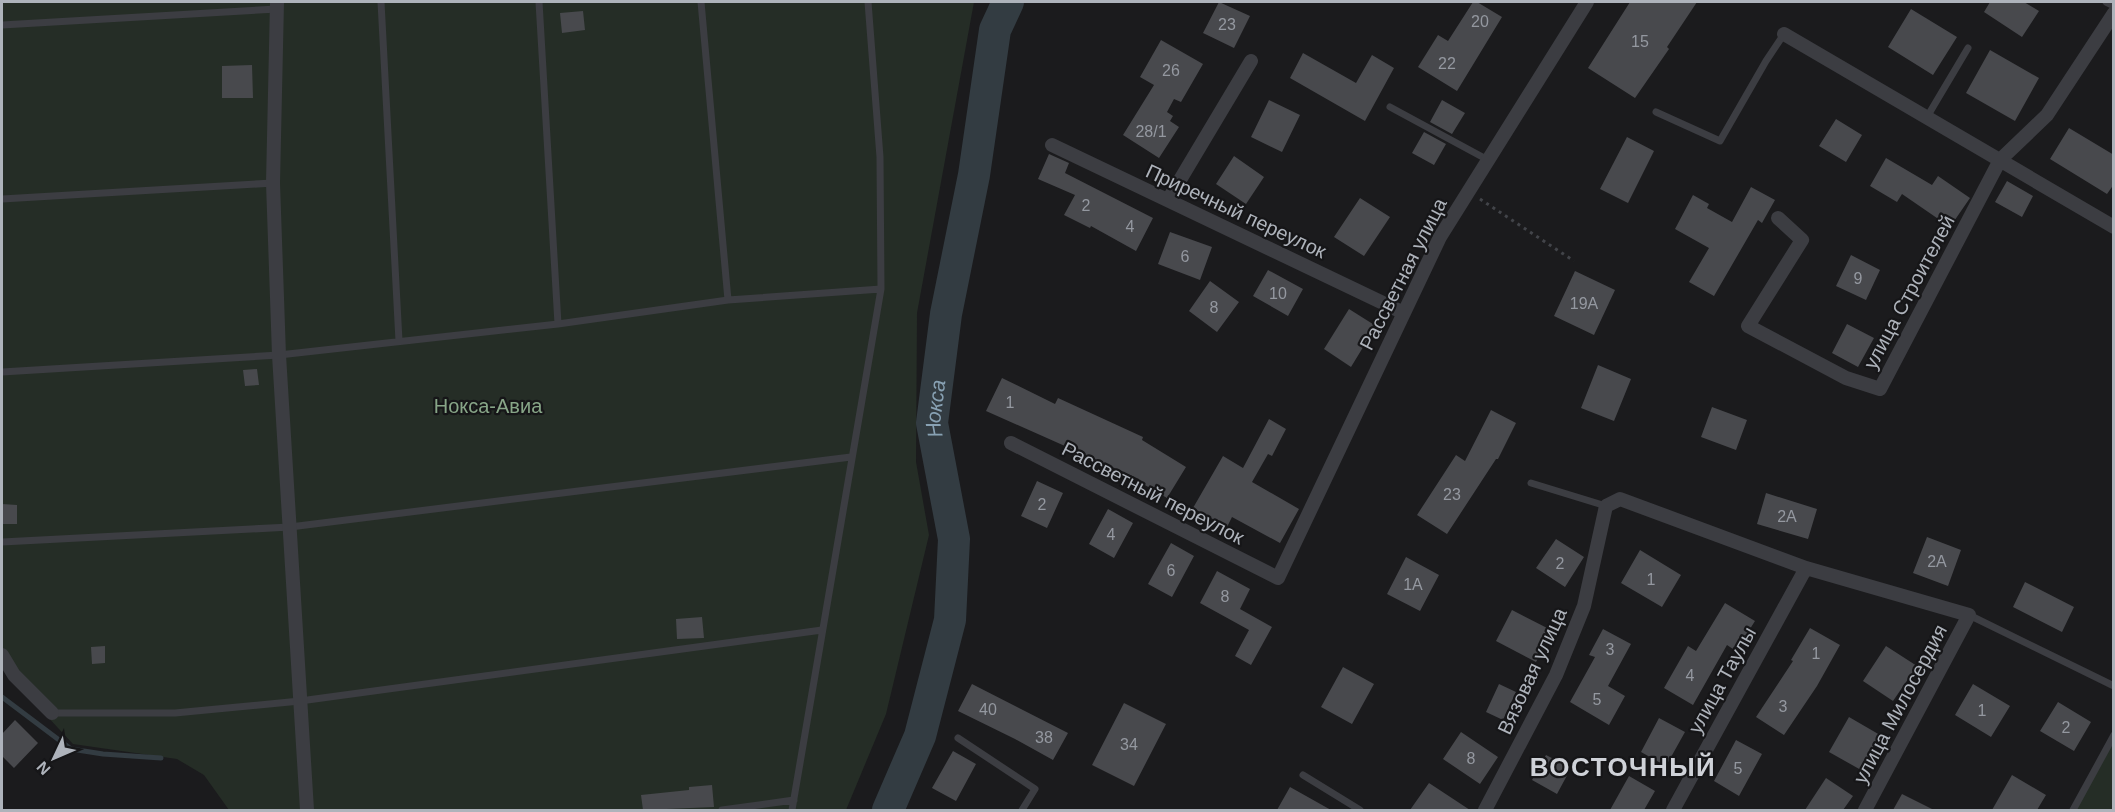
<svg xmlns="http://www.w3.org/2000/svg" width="2115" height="812" viewBox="0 0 2115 812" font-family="Arial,sans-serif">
<rect width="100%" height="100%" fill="#1b1b1d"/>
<path fill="#252d26" d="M2 2H974L917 313 916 462 929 535 886 714 846 810H229L204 775 177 759 73 744 2 668Z
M2113 741V810H2076Z"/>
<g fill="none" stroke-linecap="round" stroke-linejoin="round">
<path stroke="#333c42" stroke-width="5" d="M2 697 71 749 103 754 161 758"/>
<path stroke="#333c42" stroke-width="32" id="s1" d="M888 810 920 736 950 620 954 539 932 423 946 314 974 175 995 30 1008 2"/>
</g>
<path fill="#48494d" d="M1219 2 1250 16 1234 48 1203 33Z
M1473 2H1477L1502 17 1457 91 1418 67 1438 35 1448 41Z
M1630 2H1697L1667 47 1669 49 1635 98 1588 68Z
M1990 2H2024L2039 11 2022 37 1984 12Z
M1911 9 1957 37 1933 75 1888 47Z
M583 11 585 30 562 33 560 13Z
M1161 40 1203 64 1181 102 1174 99 1167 112 1173 116 1170 121 1179 127 1159 158 1123 135 1154 85 1140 77Z
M1990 50 2039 78 2015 121 1966 93Z
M1303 53 1356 83 1372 55 1394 68 1365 121 1290 78Z
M252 65 253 98H222V66Z
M1269 100 1300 115 1282 152 1251 137Z
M1442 100 1465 113 1452 134 1430 122Z
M1836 119 1862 135 1846 162 1819 146Z
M2069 128 2114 155V184L2107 194 2050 159Z
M1424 132 1446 144 1434 165 1412 153Z
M1627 137 1654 151 1628 203 1600 189Z
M1049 154 1069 163 1065 173 1153 218 1136 251 1091 226 1090 228 1064 215 1075 195 1038 179Z
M1234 156 1264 177 1246 204 1216 184Z
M1886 158 1932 185 1938 176 1970 198 1950 227 1902 194 1897 202 1870 186Z
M2007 181 2033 196 2022 217 1995 202Z
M1751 187 1775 200 1762 223 1758 220 1714 296 1689 282 1709 248 1675 229 1693 195 1709 204 1707 208 1732 222Z
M1360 198 1390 217 1364 256 1334 237Z
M1170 232 1212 247 1200 280 1158 264Z
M1851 255 1880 270 1866 300 1836 286Z
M1268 270 1303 289 1288 316 1253 296Z
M1575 271 1615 290 1594 335 1554 316Z
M1210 281 1239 302 1217 332 1189 311Z
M1349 309 1376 326 1351 367 1324 349Z
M1847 324 1874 338 1858 367 1832 353Z
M1598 365 1631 379 1614 421 1581 408Z
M257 369 259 385 245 386 243 370Z
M1002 378 1055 404 1058 398 1143 437 1142 440 1186 467 1167 498 1138 481 1139 479 986 411Z
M1712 407 1747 420 1736 450 1701 437Z
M1491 410 1516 423 1498 459H1496L1447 534 1417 515 1456 455 1465 461Z
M1269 419 1286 429 1272 456 1268 454 1252 482 1299 509 1280 543 1232 517 1227 527 1193 508 1223 456 1243 468Z
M1037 481 1063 493 1047 528 1021 516Z
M1766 493 1817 509 1808 539 1757 524Z
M2 504 17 505V524H2Z
M1108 509 1133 523 1114 558 1089 544Z
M1927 537 1961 550 1948 586 1913 573Z
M1556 539 1584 557 1565 587 1536 568Z
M1171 543 1194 556 1172 597 1148 584Z
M1640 550 1681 575 1662 607 1621 583Z
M1406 557 1439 575 1420 611 1387 594Z
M1217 571 1250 589 1240 609 1272 627 1251 665 1235 656 1249 630 1200 603Z
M2025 582 2074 607 2062 632 2013 607Z
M1725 603 1755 621 1736 651 1727 645 1693 705 1664 688 1688 646 1696 651Z
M1512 610 1553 631 1536 662 1496 641Z
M702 617 704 638 677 639 676 619Z
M1810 628 1840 645 1817 686 1784 735 1756 717 1793 661 1791 660Z
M1603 629 1631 644 1608 686 1625 696 1609 725 1570 702 1595 657 1589 655Z
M105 646V663L92 664 91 647Z
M1886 646 1917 666 1893 701 1863 681Z
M1343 667 1374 684 1352 724 1321 707Z
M972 684 1068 733 1053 760 1015 739 958 711Z
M1499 684 1516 692 1503 720 1486 712Z
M1973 684 2010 706 1991 737 1955 715Z
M2058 702 2091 722 2074 751 2040 731Z
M1124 703 1166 724 1134 786 1092 765Z
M1849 717 1880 735 1861 770 1829 752Z
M1659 718 1685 732 1666 766 1641 752Z
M15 720 38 743 14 768 2 756V734Z
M1461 732 1498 757 1480 784 1443 759Z
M1736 740 1762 754 1739 796 1714 781Z
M953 751 976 764 956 801 932 788Z
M1546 755 1571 768 1557 794 1532 780Z
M2012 775 2046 795 2037 810H1992Z
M1629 776 1655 791 1644 810H1610Z
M1826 778 1853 796 1843 810H1805Z
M1429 783 1470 810H1410Z
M712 785 714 807 643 810 641 795 689 790V787Z
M1290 787 1331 810H1277Z
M1902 794 1934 810H1893Z"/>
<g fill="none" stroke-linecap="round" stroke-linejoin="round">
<path stroke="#424449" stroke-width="3" stroke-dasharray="3 4.5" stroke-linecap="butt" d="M1480 199 1574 261"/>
<path stroke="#3c3d42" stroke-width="7" d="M381 2 399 341
M539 2 558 324
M701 2 728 300
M2106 2 2114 6
M2 25 277 9
M1390 107 1488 160
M1656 112 1720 141 1766 61 1784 34
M1927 117 1968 48
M2 199 273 183
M2 372 279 355 558 324 728 300 881 289
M1531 483 1606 506
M2 542 290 527 851 457
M1969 615 2114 686
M52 713H175L300 701 822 630
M958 738 1035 789 1022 810
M1303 775 1360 810
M722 810 794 800
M792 810 881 289 880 157 868 2
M2073 810 2114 735"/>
<path stroke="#3c3d42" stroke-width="14" d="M277 2 273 183 279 355 307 810
M1784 34 2114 227
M1052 145 1404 313
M1168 200 1251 61
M1778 218 1802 240 1748 326 1846 378 1880 389 2000 160 2047 115 2114 13
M1011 443 1278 578 1440 237 1587 2
M2 655 14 675 52 713
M1485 810 1556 675 1584 606 1606 506 1620 499 1806 568 1969 615 1865 810
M1673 810 1806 568"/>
</g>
<g text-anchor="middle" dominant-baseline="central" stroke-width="4.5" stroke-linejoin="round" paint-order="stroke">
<g font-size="16" fill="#9498a0">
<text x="1480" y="21">20</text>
<text x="1227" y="24">23</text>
<text x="1640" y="41">15</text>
<text x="1447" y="63">22</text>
<text x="1171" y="70">26</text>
<text x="1151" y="131">28/1</text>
<text x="1086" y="205">2</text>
<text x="1130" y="226">4</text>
<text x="1185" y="256">6</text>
<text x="1858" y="278">9</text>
<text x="1278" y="293">10</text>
<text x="1584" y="303">19А</text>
<text x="1214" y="307">8</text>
<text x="1010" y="402">1</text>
<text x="1452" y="494">23</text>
<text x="1042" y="504">2</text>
<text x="1787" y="516">2А</text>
<text x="1111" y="534">4</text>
<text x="1937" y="561">2А</text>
<text x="1560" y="563">2</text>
<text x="1171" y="570">6</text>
<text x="1651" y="579">1</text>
<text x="1413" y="584">1А</text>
<text x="1225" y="596">8</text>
<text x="1610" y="649">3</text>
<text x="1816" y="653">1</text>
<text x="1690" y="675">4</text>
<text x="1597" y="699">5</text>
<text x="1783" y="706">3</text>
<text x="988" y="709">40</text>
<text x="1982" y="710">1</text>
<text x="2066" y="727">2</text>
<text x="1044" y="737">38</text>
<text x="1129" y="744">34</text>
<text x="1471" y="758">8</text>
<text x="1738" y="768">5</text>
</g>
<g font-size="20" fill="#aeb3bb" stroke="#161618">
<text transform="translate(1236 211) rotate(25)">Приречный переулок</text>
<text transform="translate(1403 274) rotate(-63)">Рассветная улица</text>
<text transform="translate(1909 292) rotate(-62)">улица Строителей</text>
<text transform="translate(1153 493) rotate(27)">Рассветный переулок</text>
<text transform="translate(1532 671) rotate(-65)">Вязовая улица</text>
<text transform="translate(1722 680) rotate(-61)">улица Таулы</text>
<text transform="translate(1900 704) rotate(-62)">улица Милосердия</text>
</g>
<g font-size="20" fill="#87a587" stroke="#161618">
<text x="488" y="406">Нокса-Авиа</text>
</g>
<g font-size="21" font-style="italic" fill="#88a1b3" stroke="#161618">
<text stroke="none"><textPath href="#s1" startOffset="414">Нокса</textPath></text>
</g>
<g font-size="26" font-weight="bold" letter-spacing="1.5" fill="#cfd2d8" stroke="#161618">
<text x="1623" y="767">ВОСТОЧНЫЙ</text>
</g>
</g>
<rect width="2115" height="812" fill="none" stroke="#aeb3bb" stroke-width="6"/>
<g transform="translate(54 758) rotate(226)" stroke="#161618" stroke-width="4.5" paint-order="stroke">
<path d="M0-4.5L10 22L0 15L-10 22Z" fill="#aeb3bb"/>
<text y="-9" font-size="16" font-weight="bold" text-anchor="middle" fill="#aeb3bb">N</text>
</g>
</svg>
